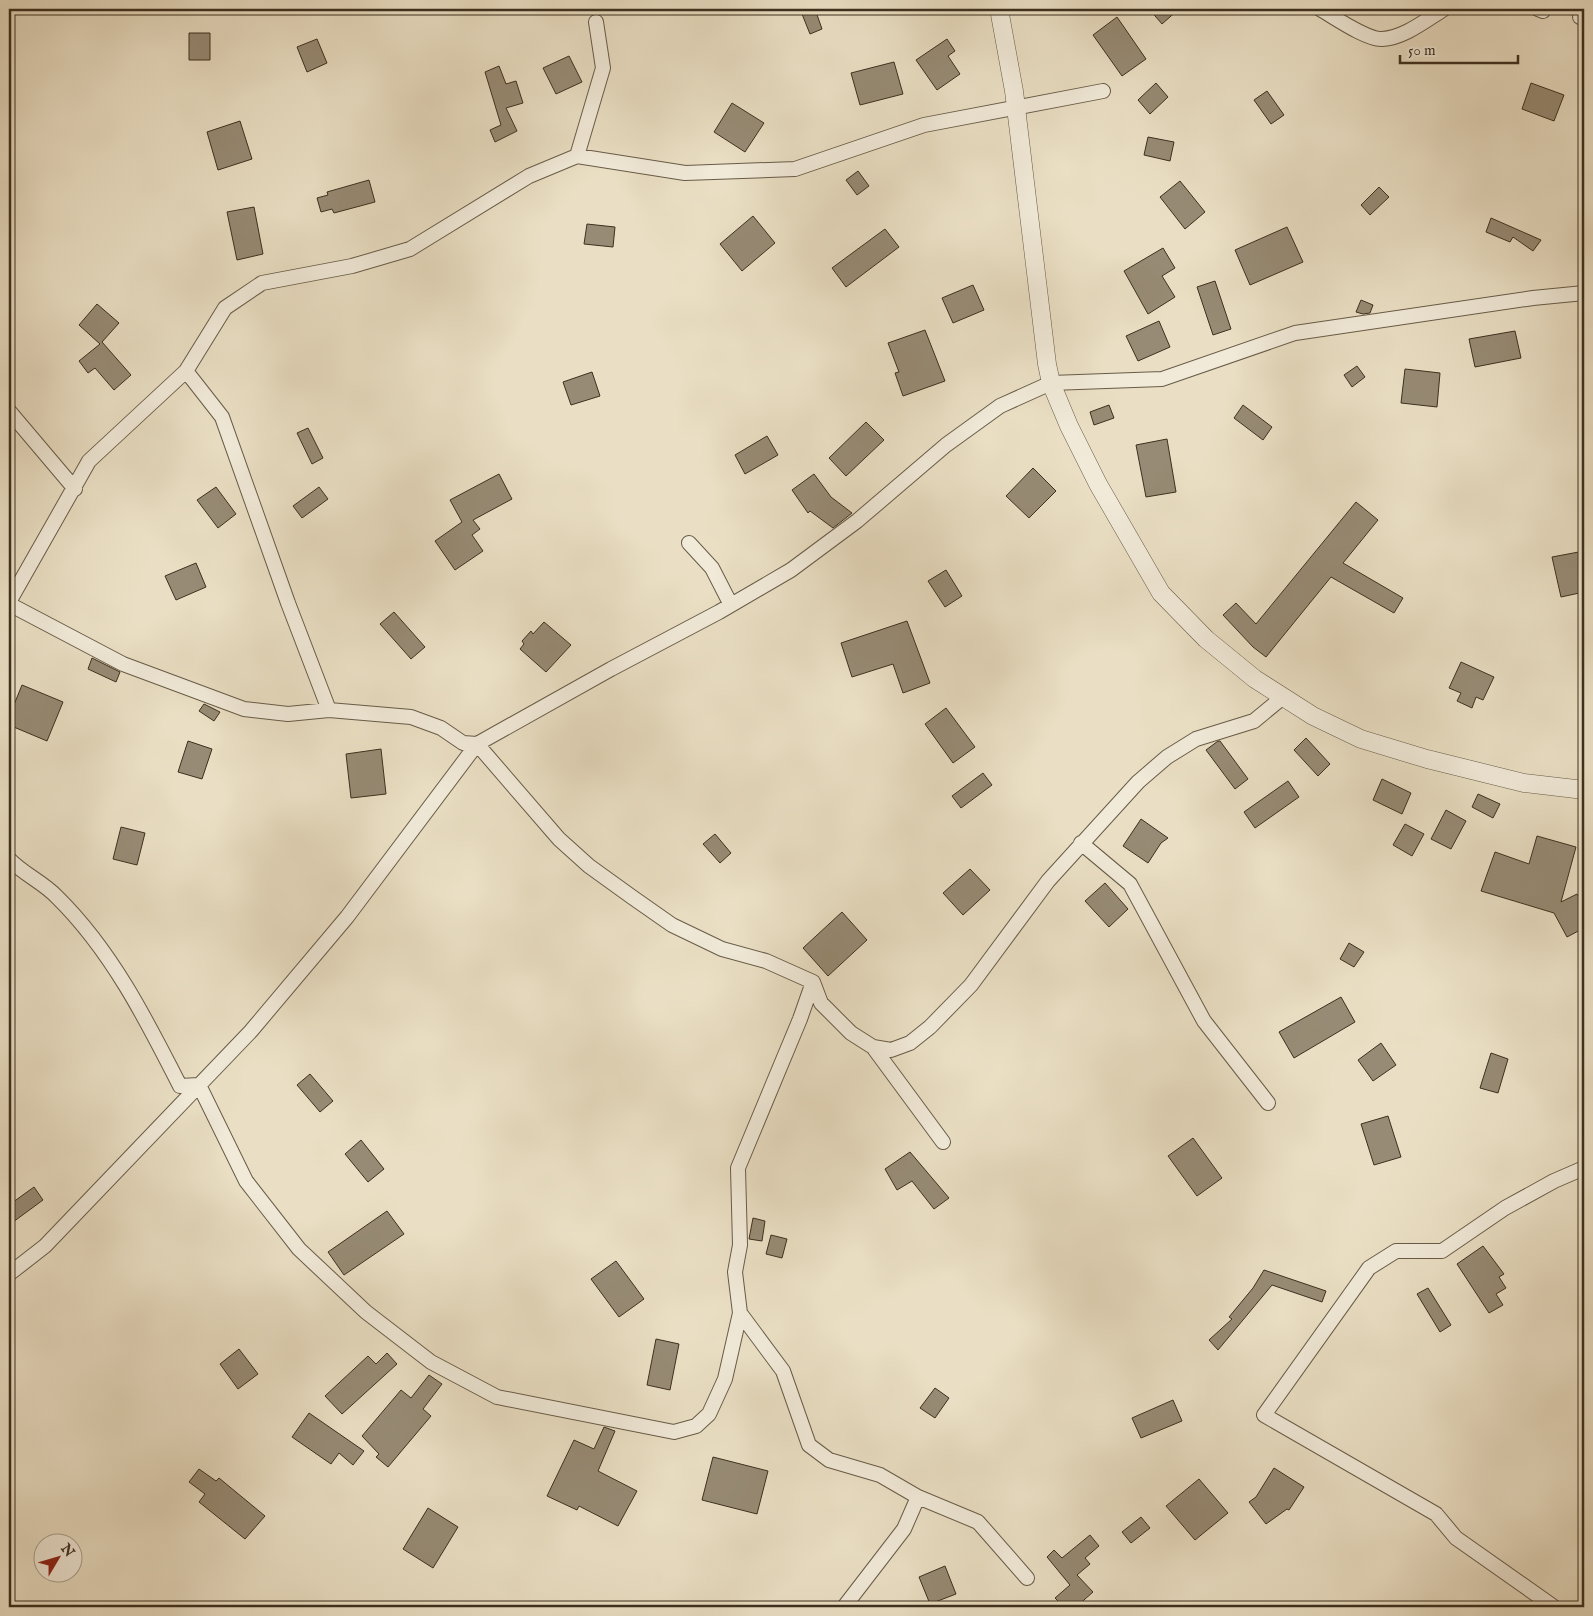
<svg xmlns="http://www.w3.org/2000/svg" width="1593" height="1616" viewBox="0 0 1593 1616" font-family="'IM FELL English',serif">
<rect width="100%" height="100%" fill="#eadfc4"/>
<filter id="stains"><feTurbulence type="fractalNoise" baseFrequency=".004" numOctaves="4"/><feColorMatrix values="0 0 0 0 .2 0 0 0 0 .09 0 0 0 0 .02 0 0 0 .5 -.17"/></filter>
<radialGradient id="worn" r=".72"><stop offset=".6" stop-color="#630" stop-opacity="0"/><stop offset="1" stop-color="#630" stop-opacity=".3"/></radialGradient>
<path fill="#978b75" stroke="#3d301f" d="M800 9H815L822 29 810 34Z
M1149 9H1179L1162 24Z
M1117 17 1146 59 1122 76 1093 35Z
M189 33H210V60H189Z
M317 39 327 63 307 72 297 47Z
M947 39 955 51 948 56 960 74 937 90 916 60Z
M569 56 582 82 556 94 543 68Z
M894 62 903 94 860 105 851 73Z
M499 66 506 84 516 81 523 103 506 108 517 131 495 142 490 130 501 125 485 72Z
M1156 83 1168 97 1150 114 1138 100Z
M1531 83 1564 95 1554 121 1522 109Z
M1267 91 1284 115 1271 124 1254 100Z
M732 103 764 123 745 152 714 132Z
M240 121 252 159 218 170 207 132Z
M1148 137 1174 142 1170 161 1144 155Z
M858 171 869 186 857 195 846 180Z
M369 180 375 202 334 213 332 209 321 212 317 198 328 195 327 192Z
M1180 181 1205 212 1185 229 1160 197Z
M1379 187 1389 197 1370 215 1361 205Z
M254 207 263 254 237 260 227 212Z
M753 216 775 243 742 271 720 244Z
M1491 218 1541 240 1533 251 1513 237 1510 242 1486 232Z
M587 224 615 227 613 247 584 244Z
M1287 227 1303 262 1250 285 1235 250Z
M885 229 899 247 846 287 832 268Z
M1163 248 1175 268 1162 276 1175 297 1148 314 1124 271Z
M1215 281 1231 329 1213 335 1197 287Z
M973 285 984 310 953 323 942 298Z
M1361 300 1373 305 1370 313 1363 314 1356 312Z
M97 304 119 323 102 342 131 375 114 390 95 368 88 373 79 361 100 344 79 325Z
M1159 321 1170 347 1138 361 1126 336Z
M925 330 945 381 903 396 895 373 899 372 888 343Z
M1515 331 1521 358 1475 367 1469 339Z
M1357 366 1365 377 1352 387 1344 375Z
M1405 369 1440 373 1437 407 1401 403Z
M592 372 600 396 571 405 563 382Z
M1109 405 1114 418 1094 425 1090 412Z
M1243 405 1272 427 1263 440 1234 418Z
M866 422 884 440 846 476 829 458Z
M308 428 323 458 312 464 297 433Z
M767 436 778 455 745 474 735 455Z
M1167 439 1176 492 1146 497 1136 445Z
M1033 468 1056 491 1029 518 1006 496Z
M499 474 512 499 473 520 480 529 472 535 483 551 455 570 435 541 462 522 450 500Z
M814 474 831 497 852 513 833 528 810 511 808 513 792 490Z
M216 487 236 514 218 528 197 500Z
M319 487 328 499 302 518 293 506Z
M1356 502 1378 520 1343 563 1403 598 1394 613 1331 577 1266 657 1253 647 1223 615 1236 603 1256 624Z
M1584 551V592L1561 597 1552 557Z
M196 563 206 587 176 600 165 576Z
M946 570 962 596 945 607 928 581Z
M394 612 425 647 411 659 380 624Z
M907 621 930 683 903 693 893 664 852 677 841 643Z
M544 622 571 645 546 672 520 649 524 644 522 641 531 631 533 634Z
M92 658 120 672 116 682 88 669Z
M1461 662 1494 677 1483 700 1476 697 1472 708 1457 701 1461 693 1449 688Z
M22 685 63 702 47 741 9 725V717Z
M204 704 220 712 214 721 199 711Z
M946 708 975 747 953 763 925 724Z
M1306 738 1330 764 1318 776 1294 750Z
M188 741 212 749 202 779 178 772Z
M1218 741H1220L1248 779 1235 789 1206 750Z
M381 749 386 794 351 798 346 754Z
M983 773 992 785 961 808 952 796Z
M1382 779 1411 793 1402 814 1373 800Z
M1288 781 1299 797 1255 828 1244 812Z
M1478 794 1500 804 1493 818 1472 807Z
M1446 810 1466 821 1451 849 1431 839Z
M1141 819 1168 838 1161 843 1148 863 1123 846Z
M1405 824 1424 834 1412 856 1393 845Z
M121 827 145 833 137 865 113 859Z
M715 834 731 853 720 863 703 844Z
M1537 836 1576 847 1561 902 1577 894 1584 907V928L1567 937 1554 913 1481 891 1495 852 1529 864Z
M970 869 990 890 963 915 943 893Z
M1105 883 1128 909 1109 927 1085 901Z
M842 912 867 940 828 976 803 948Z
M1349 943 1364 952 1354 967 1340 959Z
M1341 997 1355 1022 1294 1058 1279 1032Z
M1381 1043 1396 1065 1373 1081 1358 1060Z
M1491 1053 1508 1059 1498 1093 1480 1088Z
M310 1074 333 1101 320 1112 297 1085Z
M1388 1116 1401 1157 1374 1165 1361 1124Z
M1193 1138 1222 1178 1197 1196 1168 1156Z
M361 1140 384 1169 368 1182 345 1154Z
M910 1152 949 1198 934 1209 912 1181 897 1190 885 1169Z
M34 1187 43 1200 9 1225V1205Z
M387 1211 404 1234 344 1275 328 1252Z
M753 1218 765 1221 762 1241 749 1239Z
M771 1235 787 1239 782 1258 766 1254Z
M1483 1246 1504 1274 1499 1277 1506 1288 1496 1294 1503 1305 1489 1313 1457 1264Z
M616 1261 644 1299 619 1317 591 1279Z
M1264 1270 1326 1291 1322 1302 1272 1285 1218 1350 1209 1340 1232 1319 1229 1317 1253 1288Z
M1428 1288 1451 1325 1440 1332 1417 1294Z
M656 1339 679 1344 670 1390 647 1385Z
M239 1349 258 1374 238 1389 220 1364Z
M387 1353 397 1364 342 1414 325 1396 368 1356 376 1364Z
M429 1375 442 1384 423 1409 431 1416 388 1467 376 1457 379 1454 362 1436 401 1390 411 1398Z
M935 1388 949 1398 935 1418 920 1408Z
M1173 1400 1182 1421 1141 1438 1132 1418Z
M309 1413 364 1451 353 1465 339 1453 331 1464 292 1437Z
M604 1427 615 1431 598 1471 637 1491 618 1526 579 1506 577 1510 547 1496 574 1440 594 1449Z
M713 1457 768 1471 757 1514 702 1500Z
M1274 1468 1304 1487 1289 1510 1287 1509 1266 1524 1249 1502 1256 1497Z
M199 1469 216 1481 219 1478 265 1516 245 1539 199 1502 205 1494 189 1482Z
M1199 1479 1228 1513 1195 1540 1166 1506Z
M428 1508 458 1527 433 1568 403 1549Z
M1141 1517 1150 1528 1131 1543 1122 1532Z
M1090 1535 1099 1546 1085 1558 1090 1564 1077 1575 1093 1592 1076 1607H1064L1055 1598 1070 1585 1047 1557 1054 1550 1062 1558Z
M945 1566 956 1594 930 1604 919 1577Z"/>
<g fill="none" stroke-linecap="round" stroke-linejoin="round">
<defs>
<path id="minor" d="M1320 9C1334 17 1367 40 1382 39 1404 38 1426 20 1444 9
M1538 9 1543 11
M1580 17 1584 13
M577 156 603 68 596 22
M186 371 222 417 288 603 329 710
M9 411 75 489
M689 543 712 568 731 605
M9 602 89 461 186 371 225 308 262 283 352 266 410 249 529 176 577 156 685 173 795 169 924 125 1103 91
M9 604 123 664 244 709 288 714 329 710 411 717 441 728 463 743 477 744 559 839 589 866 632 897 672 925 722 949 766 961 813 982 821 1003 851 1033 873 1047 891 1050 910 1043 930 1027 971 985 1048 881 1138 782 1167 757 1196 739 1254 721 1283 697
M1081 843 1130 884 1204 1021 1268 1103
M9 859C23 874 43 882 57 897 111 950 146 1019 180 1086L199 1085 246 1181 299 1249 366 1312 431 1362 497 1397 674 1432 696 1426 709 1414 725 1379 740 1313 735 1272 740 1245 738 1168 800 1019 813 982
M873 1047 943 1142
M9 1274 45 1246 251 1031 347 917 477 744 611 669 719 612 791 570 857 521 946 445 1000 406 1051 383 1162 379 1295 333 1533 298 1584 293
M740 1313 783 1371 809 1445 829 1460 880 1475 918 1497 978 1522 1027 1578
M844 1607 904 1529 918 1497
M1554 1607 1456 1538 1436 1514 1264 1415 1369 1268 1396 1251H1442L1505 1208 1554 1181 1584 1168"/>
<path id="tertiary" d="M999 9 1014 91 1047 364 1051 383 1069 426 1098 484 1161 593 1206 639 1255 679 1313 716 1361 739 1427 759 1524 783 1584 790"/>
</defs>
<use href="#minor" stroke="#685c48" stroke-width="16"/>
<use href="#tertiary" stroke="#685c48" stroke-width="19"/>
<use href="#minor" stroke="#f1ead9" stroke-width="14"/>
<use href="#tertiary" stroke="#f1ead9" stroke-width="18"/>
</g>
<rect width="1593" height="1616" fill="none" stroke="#eadfc4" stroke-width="30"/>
<rect x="10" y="10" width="1573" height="1596" fill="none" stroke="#3d301f" stroke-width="2.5"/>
<rect x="15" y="15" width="1563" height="1586" fill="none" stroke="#3d301f"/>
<g transform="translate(58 1558) rotate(52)"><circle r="24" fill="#f1ead9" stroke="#a9a08f"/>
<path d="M0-4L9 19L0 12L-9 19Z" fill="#8f2418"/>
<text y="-8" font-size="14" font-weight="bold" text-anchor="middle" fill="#3d301f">N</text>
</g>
<path d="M1400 55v8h118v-8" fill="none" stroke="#3d301f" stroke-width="2.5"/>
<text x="1408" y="55" font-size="15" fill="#3d301f" stroke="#f1ead9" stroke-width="4" paint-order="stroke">50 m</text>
<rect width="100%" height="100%" filter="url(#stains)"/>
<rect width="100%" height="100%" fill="url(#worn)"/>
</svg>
